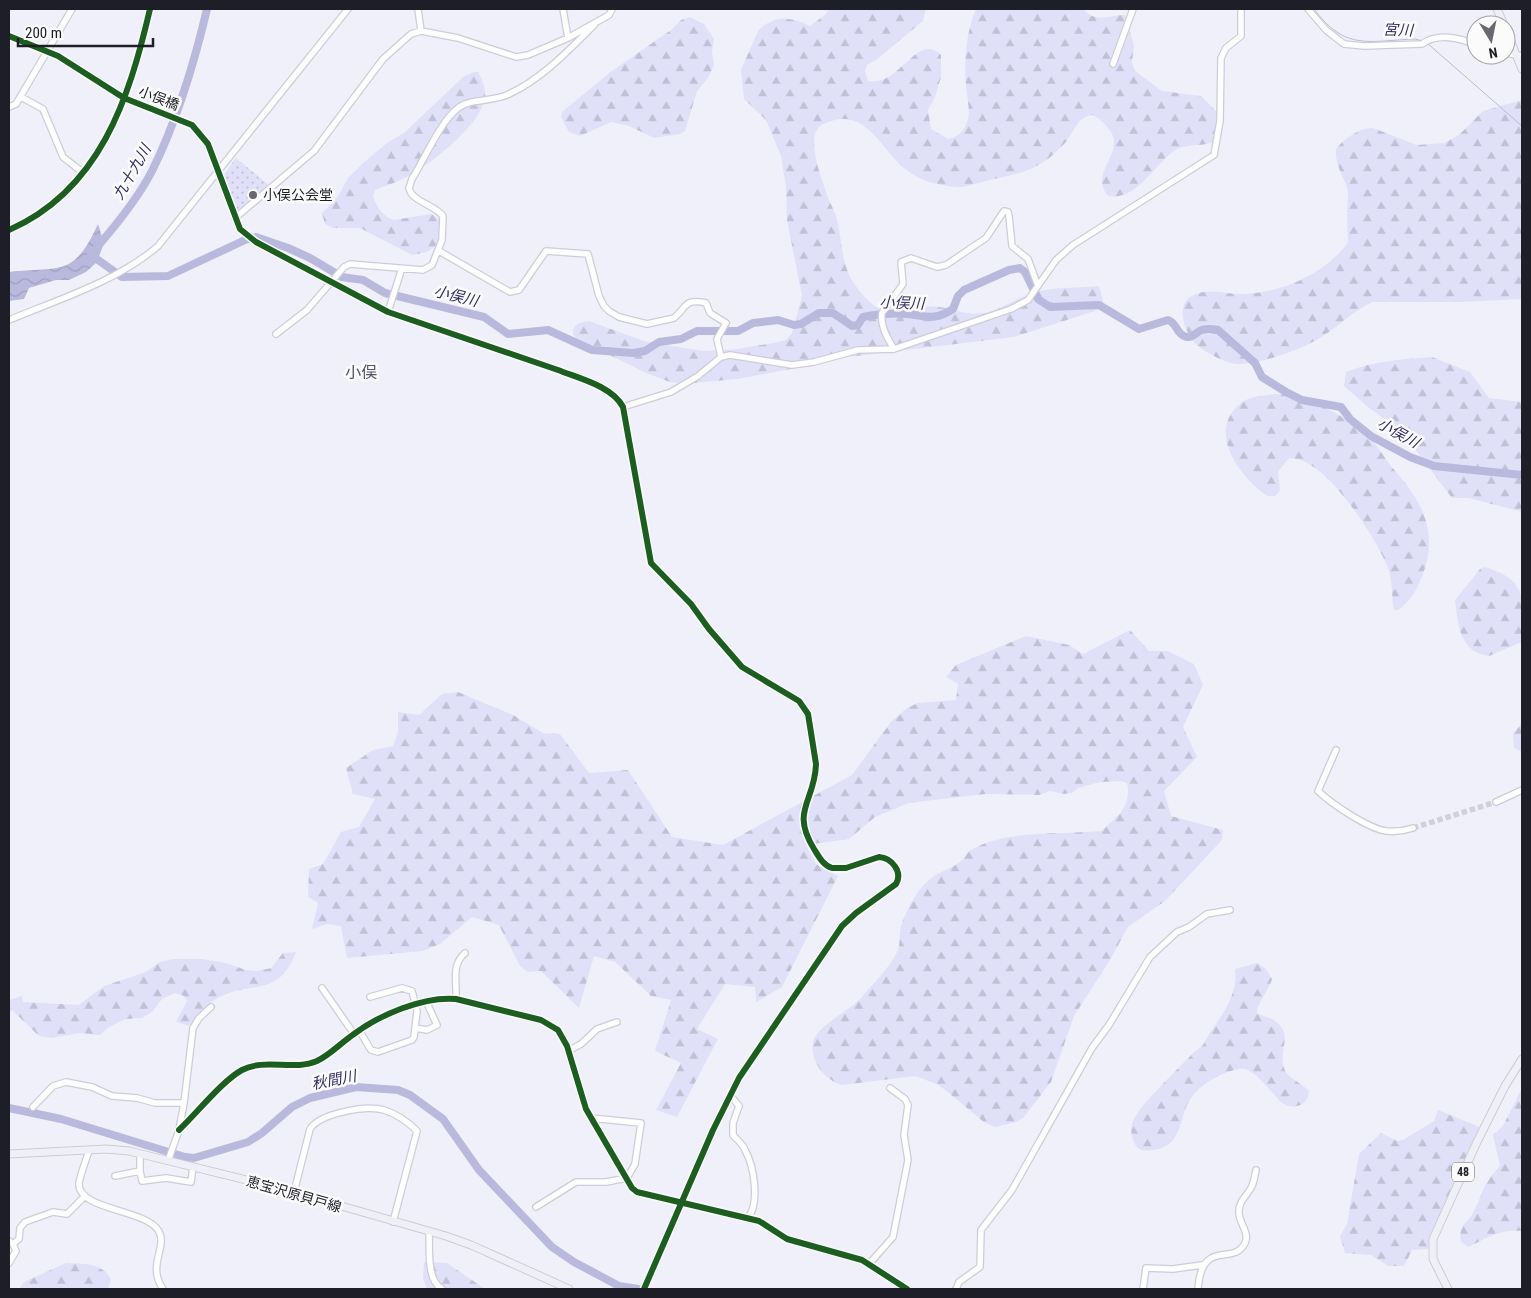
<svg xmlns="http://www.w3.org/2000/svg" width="1531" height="1298" viewBox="0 0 1531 1298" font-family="'Roboto Condensed','Noto Sans JP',sans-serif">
<defs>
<pattern id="grass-dots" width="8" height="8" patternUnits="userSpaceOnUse" patternTransform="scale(1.25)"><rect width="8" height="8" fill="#e0e1f9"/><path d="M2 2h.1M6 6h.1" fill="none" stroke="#c0c1d5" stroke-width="1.8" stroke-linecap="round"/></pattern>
<pattern id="forest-firs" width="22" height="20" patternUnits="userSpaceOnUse" patternTransform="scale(1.25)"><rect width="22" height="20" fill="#e0e1f9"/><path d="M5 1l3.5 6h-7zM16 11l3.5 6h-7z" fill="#c0c1d5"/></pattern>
<pattern id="water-waves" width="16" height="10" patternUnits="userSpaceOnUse" patternTransform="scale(1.25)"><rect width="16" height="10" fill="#b9b9dd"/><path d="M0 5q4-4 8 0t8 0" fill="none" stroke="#9f9fbe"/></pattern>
</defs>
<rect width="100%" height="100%" fill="#f0f0fa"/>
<path fill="url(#grass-dots)" d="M236 158 270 186 238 213 223 176Z"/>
<path fill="url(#forest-firs)" d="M829 9H926L923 21 876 60 867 65 865 71 868 81C900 87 917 31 941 55V77L935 97 928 110 931 129 948 139C958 137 964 131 967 122 971 111 967 98 966 86 964 61 966 32 976 9H1083C1097 24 1107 15 1125 15L1134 45 1132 63 1135 71 1162 91 1201 96 1222 117V136C1208 150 1189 141 1174 151 1153 166 1137 201 1108 196 1087 172 1129 152 1108 128 1103 122 1099 118 1093 115 1076 117 1075 132 1065 143 1038 173 1018 173 982 182 973 184 965 188 956 187 937 185 919 181 904 168 879 147 864 103 822 125 805 134 820 174 825 188 827 198 833 207 836 216 843 240 840 264 855 285 888 330 898 303 938 307 953 308 967 316 983 313 1002 310 1019 296 1039 291 1058 287 1080 288 1099 286L1104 305 1095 311 1014 337 831 359 812 365 738 379 682 384 670 382 646 373 575 338C569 327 578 322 589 321L647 342 704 351 737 349 774 343 786 340 792 333 802 296 787 220 786 187 781 156 766 120 744 99 741 70 758 31C774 14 792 17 810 26L826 14Z
M690 17 704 24 714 39 712 51 714 65 708 78 697 91 685 131 680 134 654 138 629 126 611 122 580 136 569 132 561 117 562 112 609 73 671 30 681 20Z
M474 72H478C482 79 486 89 485 98 481 123 438 158 417 171 405 179 389 185 375 190L373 196C376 206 383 217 394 220L431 214 441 220 440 243 427 252 412 255 360 228H333L325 224 322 213 337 198 348 178 362 164 387 143 405 132 463 77Z
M1522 100V299L1461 302H1373C1354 310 1340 325 1323 336 1304 349 1259 365 1236 364 1225 363 1207 353 1198 346 1185 335 1173 304 1194 295 1209 288 1224 294 1239 294 1279 294 1325 275 1348 242 1347 226 1347 211 1348 195 1349 183 1334 168 1336 149 1344 139 1360 127 1373 128L1417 145 1444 143 1459 135 1483 111Z
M1432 357 1470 372 1489 398 1522 402V512L1469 498H1452L1417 452 1391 424 1368 407 1344 386 1346 372C1373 361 1403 359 1432 357Z
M1275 394C1306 394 1351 418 1372 440 1379 448 1384 457 1390 465 1419 497 1440 529 1423 574 1418 588 1411 601 1398 610H1394L1393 606C1392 594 1392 579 1388 568 1377 539 1322 452 1288 459L1278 472 1280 490 1275 496H1267C1238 476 1204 428 1244 401 1252 396 1265 396 1275 394Z
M1485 567C1531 581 1522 602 1522 642L1489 656C1459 652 1458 624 1455 600L1480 569Z
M1130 630 1149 651H1168L1194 664 1203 685 1183 727 1197 757 1164 791 1171 816 1223 830 1222 840 1165 901 1128 927 1110 960 1074 1016 1051 1082 1023 1118 1016 1122 995 1127 985 1123 939 1085 915 1076 842 1085C826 1081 809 1061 813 1042 817 1025 850 1011 862 997 874 982 889 969 897 952 901 944 899 934 901 926 907 908 918 887 934 876 942 871 954 867 961 861 965 858 966 853 971 850 1007 829 1061 835 1101 831 1117 817 1132 807 1127 783L1121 781 1100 782 1078 788 1072 793 1064 794 1050 791 1039 795 985 794 909 803 875 817 849 839 806 845 816 864 838 876 782 987 756 1002 755 987 725 984 697 1029 718 1039 677 1117 656 1110 681 1063 655 1051 671 1000 651 996 615 962 594 956 579 1008 541 971 528 972 520 966 499 925 472 917 440 944 423 951 347 958 341 926 327 924 312 929 318 903 308 897 309 869 323 864 341 832 359 827 375 799 353 794 346 768 373 750 393 746 398 731V712L419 715 442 694 458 692 513 715 543 733 560 734 589 773 628 770 672 837 723 845 852 775 891 722 907 708 918 703 956 700 958 684 946 677 956 665 1026 636 1069 645 1083 654Z
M1522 723V752L1514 748 1513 734Z
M296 952C278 998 254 980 220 997 207 1003 197 1014 189 1026L176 1022 187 1001 184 996 175 993 162 999 152 1012 142 1018 126 1019 109 1027 100 1035 80 1033 51 1038 39 1036 12 1010 9 1015V1000L22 996 23 1002 79 1005 104 986 146 972 160 962 173 959H202L226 963 246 970 257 971 271 968 283 953Z
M1257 963 1266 969 1272 979C1269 990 1257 1003 1257 1013 1263 1017 1269 1016 1275 1021 1294 1034 1278 1051 1284 1068 1287 1078 1302 1083 1309 1091 1308 1106 1293 1111 1281 1102 1271 1093 1253 1065 1238 1069 1223 1072 1205 1082 1195 1093 1176 1113 1187 1146 1153 1150 1146 1151 1141 1152 1136 1146 1132 1140 1130 1131 1132 1124 1135 1108 1181 1067 1194 1052 1207 1044 1204 1041 1211 1031 1224 1013 1238 993 1235 969Z
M1522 1088V1231C1498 1229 1488 1238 1468 1247L1461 1242C1458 1223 1468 1224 1474 1211 1485 1189 1482 1185 1500 1166L1493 1135 1503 1126Z
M1438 1110 1480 1127 1428 1249 1412 1250 1404 1266H1388L1371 1255 1345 1253 1340 1236 1347 1224 1359 1154 1381 1133 1397 1141 1403 1140 1434 1121Z
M424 1262 447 1263 485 1289H427L423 1279Z
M66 1263C84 1264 101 1262 111 1279L108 1289H19L24 1282Z"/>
<path fill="url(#water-waves)" d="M98 224 104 243 97 262 86 272 69 280H56L29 288 24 299 9 301V272C62 266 73 278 98 224Z"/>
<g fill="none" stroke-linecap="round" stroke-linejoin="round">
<path stroke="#b9b9dd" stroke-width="1" d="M1314 9C1345 51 1368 41 1415 39L1423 41
M1427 43 1522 126"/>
<path stroke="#b9b9dd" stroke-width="8" d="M97 247C118 223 139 197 153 169 178 118 194 64 207 9
M91 255 122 277 168 276 245 240 256 237 288 248 310 258 342 277 363 280 385 293 484 317 508 334 548 330 592 350 633 353 645 351 659 342 681 339 697 331H738L753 323 778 320 794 325 801 324 819 313H833L852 326 858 325 863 317C877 314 893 313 907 314 927 316 934 321 953 309L958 296 964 290 1009 270 1020 268 1025 272 1038 299 1050 307 1099 305 1139 329 1168 320C1177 323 1176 333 1184 336 1192 340 1195 332 1202 330 1207 328 1213 329 1218 330L1255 363 1262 377 1286 392 1302 400 1341 407 1350 419 1371 436 1410 457 1434 466 1522 475
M9 1108 61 1119 185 1157 194 1158 248 1142 262 1133 292 1107 310 1098 356 1087 398 1090 410 1095 443 1119 479 1170 552 1247 574 1262 619 1286 638 1289"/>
<path stroke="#d0d0da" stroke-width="5.5" stroke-dasharray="5.5 3" stroke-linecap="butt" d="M1413 828 1496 802"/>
<defs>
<path id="minor" d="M418 9 421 31
M563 9 568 38
M1308 9 1326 30 1344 44 1364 46 1422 44C1437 33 1461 37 1476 46
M9 36 58 56 124 98 192 125 208 144 240 229 256 242 388 312 558 370C578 378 612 386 623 407L651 563 691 604 709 629 742 667 799 701 808 714 816 764C815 802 790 810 814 849 819 857 823 865 832 868H846L879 857C892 858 903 872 896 884L856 913 842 926 739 1078 713 1130 644 1289
M1506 53 1522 56
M1113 64 1133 9
M21 97 43 109 63 157 81 171
M9 107 16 104 72 9
M235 218 314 151 383 59 411 34 421 31 458 38 516 57 528 55 568 38 609 15 612 9
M439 251 510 292 519 290 546 251 588 254 599 296 604 306 609 311 619 317 647 324 674 318C687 307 684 298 706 303L710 313 726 323 717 339 721 357
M388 312 402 268
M9 320C57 300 118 281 158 246L348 9
M276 334 307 310 344 267 350 264 423 270 432 265 442 240 443 216C435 205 411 201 409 188L412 179C424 160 440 122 458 108 471 98 494 102 509 94 542 79 570 49 595 24
M894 349C887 337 880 326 882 313L903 284 901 262 911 258 937 267 946 265 986 238 1004 211 1008 212 1009 216 1012 246 1028 259 1038 286
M623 407 671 392 698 376 721 357 730 355 792 365 814 362 858 350 894 349 1011 309 1028 300 1056 260 1073 245 1214 155 1220 121 1221 58 1226 48 1241 36V9
M1336 750 1318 791C1332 804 1367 828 1386 831 1395 832 1404 831 1413 828
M1496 802 1522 790
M322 988 354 1034
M456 999C457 981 451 965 465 953
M415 1028 427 1030 437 1025 426 1001
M359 1030 371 1050 378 1052 412 1040 414 1037 417 1011 412 991 402 988 370 997
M568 1051 581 1044 597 1029 617 1022
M730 1095 739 1106 733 1123V1135C737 1140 743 1144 745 1150 754 1166 760 1203 748 1218
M33 1107 53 1086 66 1082 92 1087 112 1096 137 1098 155 1103H184
M179 1130C197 1113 222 1081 242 1070 264 1058 294 1071 317 1061 330 1055 342 1042 354 1034 379 1015 424 996 456 999L541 1020 558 1030 567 1046 586 1109 632 1188 637 1192 759 1221 787 1239 862 1260 907 1289
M89 1150C86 1161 81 1172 79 1183 77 1210 144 1209 158 1230 169 1246 146 1265 163 1289
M168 1161 179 1130 184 1103 193 1028 199 1018 211 1007
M140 1171 142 1181 166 1178 191 1182 193 1167
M115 1176 140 1171V1154
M294 1192 310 1129C320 1113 367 1105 384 1110 397 1114 408 1122 417 1131L393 1222
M536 1207 576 1182H606L627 1178 635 1164 641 1123 591 1118
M429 1232C430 1248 426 1280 442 1289
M9 1241 13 1244 16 1251 9 1263
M13 1244 19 1239 20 1228 25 1222 53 1212 67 1214 84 1197
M869 1264 893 1237 908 1160 904 1135 908 1105 905 1099 890 1088
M956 1289 959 1282 980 1267 981 1230 1012 1190 1092 1048 1109 1025 1150 957 1177 932 1189 927 1207 914 1230 910
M1143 1289 1146 1268 1173 1269 1202 1265
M1198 1289C1202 1237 1233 1267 1245 1243 1250 1233 1239 1223 1239 1213 1238 1201 1248 1195 1252 1186 1254 1181 1255 1175 1256 1170"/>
<path id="major" d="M1497 9 1504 25
M1506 30 1522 69
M9 1154 106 1149 129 1151 275 1187 446 1236 471 1245 569 1289
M1448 1289 1433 1259V1239L1477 1142 1505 1086 1522 1059"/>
</defs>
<use href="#minor" stroke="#cdcdd8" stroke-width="8"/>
<use href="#major" stroke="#ccccd2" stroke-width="9"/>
<use href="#minor" stroke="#fdfdfe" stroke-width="5.5"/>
<use href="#major" stroke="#efeff7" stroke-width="7"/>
<defs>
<path id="cycleway" d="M9 36 58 56 124 98 192 125 208 144 240 229 256 242 388 312 558 370C578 378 612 386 623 407L651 563 691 604 709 629 742 667 799 701 808 714 816 764C815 802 790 810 814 849 819 857 823 865 832 868H846L879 857C892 858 903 872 896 884L856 913 842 926 739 1078 713 1130 644 1289
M9 230C100 190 129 99 150 9
M179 1130C197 1113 222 1081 242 1070 264 1058 294 1071 317 1061 330 1055 342 1042 354 1034 379 1015 424 996 456 999L541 1020 558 1030 567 1046 586 1109 632 1188 637 1192 759 1221 787 1239 862 1260 907 1289"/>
</defs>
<use href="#cycleway" stroke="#fbfbfb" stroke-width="9"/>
<use href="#cycleway" stroke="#1b5e20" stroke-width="6"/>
</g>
<circle fill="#676872" stroke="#fbfbfb" stroke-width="2" cx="253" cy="195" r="5"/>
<g text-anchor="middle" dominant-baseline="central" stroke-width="5" stroke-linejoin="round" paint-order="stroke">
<rect fill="#fbfbfb" stroke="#606067" stroke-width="1" x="1452" y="1162.5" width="22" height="19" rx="4"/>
<g font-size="12" font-weight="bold" fill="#1d1e28">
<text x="1463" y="1172">48</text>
</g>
<g font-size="14" fill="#1d1e28" stroke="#fbfbfb">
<text transform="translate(159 98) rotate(21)">小俣橋</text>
<text transform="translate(294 1194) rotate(16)">恵宝沢原貝戸線</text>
</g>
<g font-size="14" fill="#1d1e28" stroke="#fbfbfb" text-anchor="start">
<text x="263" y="195">小俣公会堂</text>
</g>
<g font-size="15" font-style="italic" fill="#312c64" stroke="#fbfbfb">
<text transform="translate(1398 30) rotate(2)">宮川</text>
<text transform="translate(132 172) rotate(-60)">九十九川</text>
<text transform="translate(456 296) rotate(14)">小俣川</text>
<text transform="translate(902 303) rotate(2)">小俣川</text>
<text transform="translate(1398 433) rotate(29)">小俣川</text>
<text transform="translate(334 1080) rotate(-11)">秋間川</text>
</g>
<g font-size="16" fill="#52526c" stroke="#fbfbfb">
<text x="361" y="372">小俣</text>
</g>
</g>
<rect width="1531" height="1298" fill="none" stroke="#1d1e28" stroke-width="20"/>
<g transform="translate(1491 40) rotate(170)"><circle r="24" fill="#fbfbfb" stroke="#a2a3a7"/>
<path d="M0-4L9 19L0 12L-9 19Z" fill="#676872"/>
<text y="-8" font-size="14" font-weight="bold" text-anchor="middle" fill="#1d1e28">N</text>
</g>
<path d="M18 38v8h135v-8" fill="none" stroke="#1d1e28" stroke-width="2.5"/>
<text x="25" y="38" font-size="15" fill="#1d1e28" stroke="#fbfbfb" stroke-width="4" paint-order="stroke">200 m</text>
</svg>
